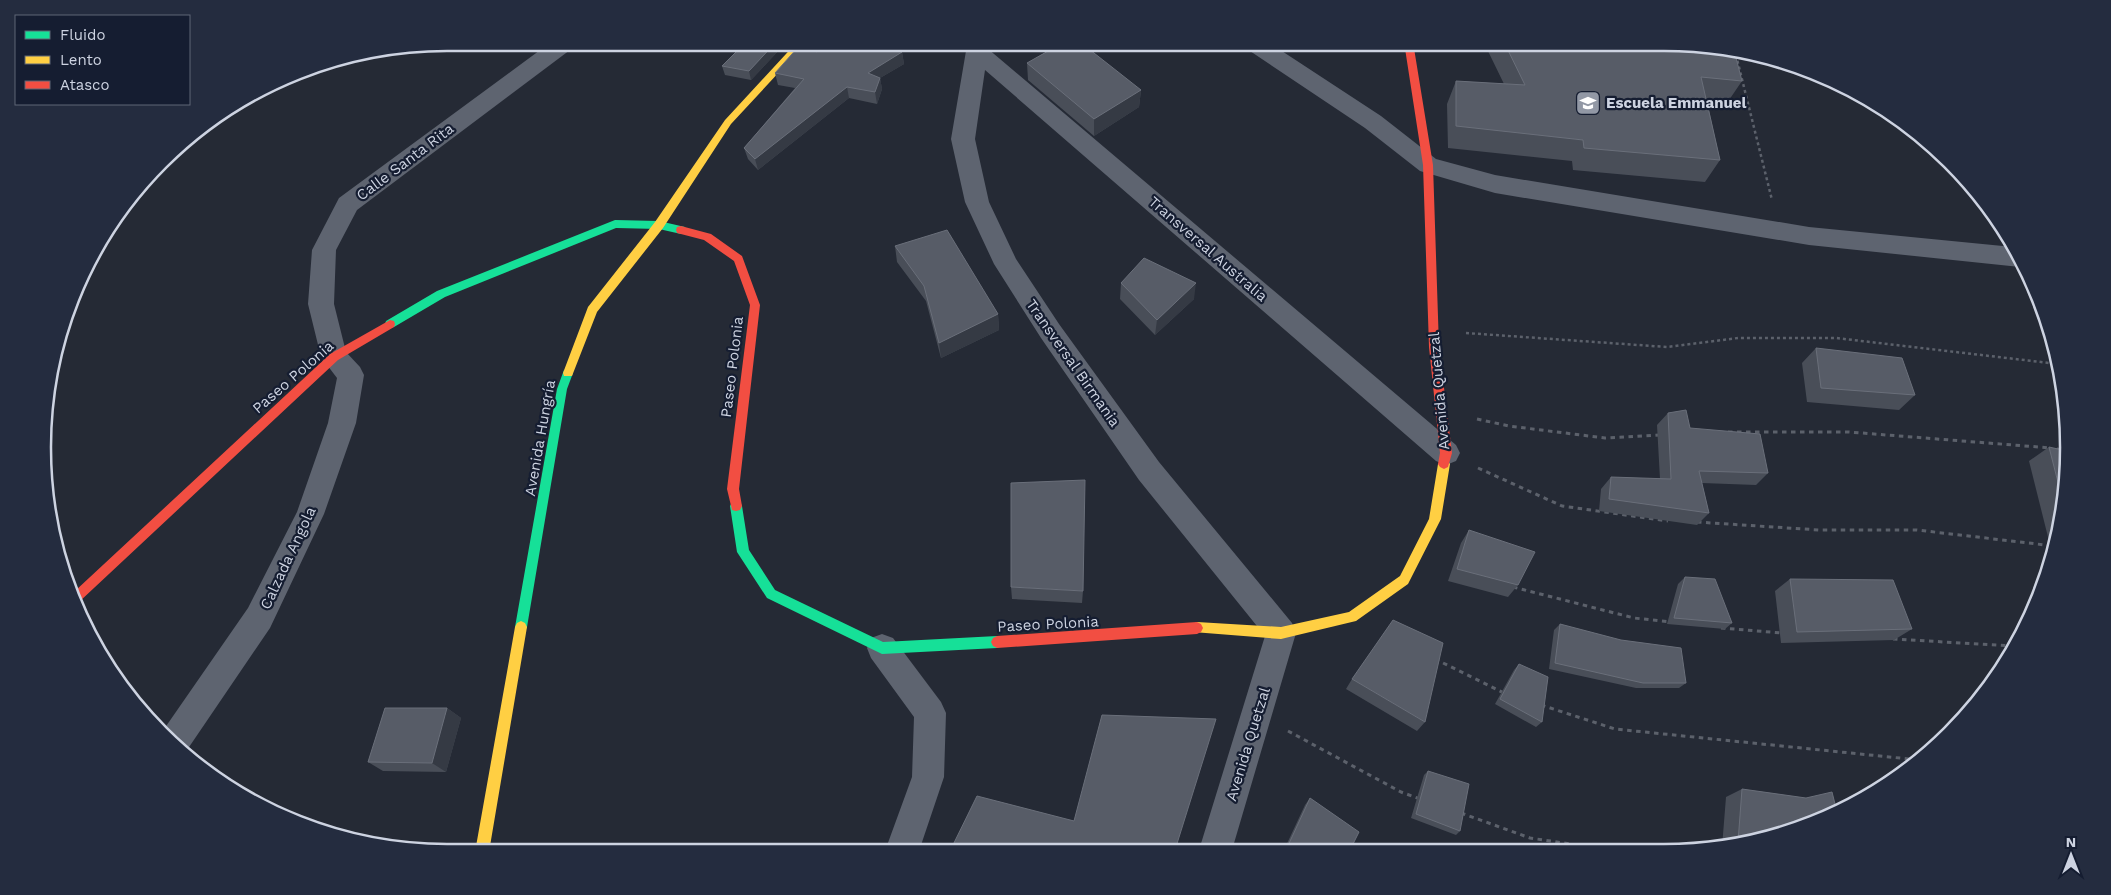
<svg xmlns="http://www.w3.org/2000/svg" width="2111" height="895" viewBox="0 0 2111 895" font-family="'Work Sans',sans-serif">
<rect width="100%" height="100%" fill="#252a35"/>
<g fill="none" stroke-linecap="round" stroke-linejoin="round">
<path stroke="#5c616b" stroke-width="2.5" stroke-dasharray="3 3" stroke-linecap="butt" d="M1736 55 1772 200
M1466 333 1667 347 1738 338H1836L2058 364"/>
<path stroke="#5c616b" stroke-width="3" stroke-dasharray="4.5 4.5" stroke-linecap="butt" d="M1477 419 1509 426 1605 438 1662 435
M1728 432H1849L2051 448
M2057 449 2067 450
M1478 468 1562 506 1668 521
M1697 522 1819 530H1917L2054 546
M1513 587 1634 618 1670 622
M1721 628 1782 633
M1893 639 2013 646
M1435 659 1504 693
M1541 705 1615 729 1919 760
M1288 731 1401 792 1420 799
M1461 813 1530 838 1604 849"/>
<path fill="#5e6470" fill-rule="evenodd" d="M551 42H577L574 47 357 210 336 250 334 304 346 352 360 367 364 375 356 423 324 514 270 628 185 753 162 732 248 608 297 512 328 423 337 378 321 357 308 304 312 250 339 198Z
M964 42H986L987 48 1456 445 1460 453 1456 461 1446 465 1436 461 985 70 975 139 989 202 1016 259 1059 324 1159 462 1292 623 1296 633 1232 850H1199L1265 636 1139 480 1041 338 994 264 965 202 951 139 966 51Z
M1241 42H1268L1381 116 1436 159 1495 175 1809 227 2013 247 2025 265 2020 267 1809 245 1495 193 1420 171 1365 128 1244 47Z
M882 634 893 638 941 702 946 713 944 777 919 851H885L912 777 914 717 871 658 867 648 871 638Z"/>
<path fill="#16e098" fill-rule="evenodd" d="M615 220 659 221 685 227 686 230 681 234 659 229 616 228 445 297 394 327 390 328 385 324 386 321 437 291Z
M568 369 572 370 573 373 567 389 527 627 525 631 521 633 517 631 515 627 557 389 564 370Z
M736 501 740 502 742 506 749 550 775 590 883 642 997 636 1001 638 1003 642 1001 646 997 648 882 654 767 598 737 552 730 506 732 502Z"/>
<path fill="#ffcf43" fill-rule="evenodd" d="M797 42H807L731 124 663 228 597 312 572 376H564L563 373 588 307 655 222 725 120Z
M1444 459 1448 461 1450 464 1441 519 1408 584 1356 621 1281 639 1193 632 1191 628 1193 624 1197 622 1281 627 1349 612 1400 576 1429 519 1438 464 1440 461Z
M521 621 525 623 527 627 489 852H475L515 627 517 623Z"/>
<path fill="#f24e42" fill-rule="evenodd" d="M1404 42H1413L1433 165 1439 347 1452 453 1448 467 1444 469 1440 467 1438 464 1440 453 1429 347 1423 165Z
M681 226 711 234 742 256 760 305 739 489 742 506 740 510 736 511 732 510 727 489 750 305 734 261 704 240 677 233 676 230 677 227Z
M390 320 394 321 395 324 394 327 338 360 79 602 75 591 330 354Z
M1197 622 1201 624 1203 628 1201 632 1197 634 997 648 993 646 991 642 993 638 997 636Z"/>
</g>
<path fill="#494e58" d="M746 42H780L781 48 751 80 725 75 722 66Z
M825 42H896L891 49 902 52 904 64 880 78 882 89 877 104 849 98 758 170 748 159 744 148 795 88 778 85 775 73 817 52Z
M1489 42H1504L1742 81 1727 103 1707 101 1720 160 1705 182 1573 170 1572 161 1448 148 1447 104 1456 81 1504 84 1487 49Z
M1027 63 1141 90 1139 107 1094 136 1028 80Z
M895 246 998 314 999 330 941 358 926 301 897 262Z
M1121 283 1194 299 1155 335 1120 299Z
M1816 348 1915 395 1899 410 1807 402 1802 363Z
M1668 413 1690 428 1768 473 1756 485 1702 483 1709 513 1697 525 1599 511 1601 489 1611 477 1660 479 1657 425Z
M2049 447 2065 500 2054 549H2051L2029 461Z
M1469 530 1518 585 1508 597 1448 581 1461 543Z
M1685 577 1732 623 1725 629 1667 624 1678 584Z
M1790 579 1912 629 1894 640 1781 643 1775 591Z
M1011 587 1083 591 1082 603 1012 599Z
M1560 624 1686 683 1679 688H1636L1549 669 1554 630Z
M1519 664 1542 722 1536 727 1495 704 1514 670Z
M1352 679 1425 722 1417 731 1346 689Z
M447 708 461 718 446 772 383 771 368 762Z
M1428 771 1460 831 1456 835 1411 818 1424 775Z
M1742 789 1837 812 1722 847 1726 797Z
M1310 798 1350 850H1284L1305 805Z"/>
<path fill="#353a44" d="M776 42H780L781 48 751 80 749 71Z
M885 42H896L884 58 882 47Z
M902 52 904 64 880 78 882 89 877 104 875 92 868 73Z
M847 87 849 98 758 170 755 159Z
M1141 90 1139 107 1094 136V119Z
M1196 283 1194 299 1155 335 1157 320Z
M998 314 999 330 941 358 939 343Z
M447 708 461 718 446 772 432 763Z"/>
<path fill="#575c67" stroke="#6a6f7a" d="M746 42H776L749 71 722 66Z
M825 42H885L882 47 902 52 868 73 880 78 875 92 847 87 755 159 744 148 804 79 775 73 800 45 817 52Z
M1064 42H1080L1141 90 1094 119 1027 63Z
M1504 42H1664L1735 54 1742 81 1701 77 1720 160 1584 148 1583 140 1456 126V81L1525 85Z
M947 230 998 314 939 343 924 286 895 246Z
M1144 258 1196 283 1157 320 1121 283Z
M1816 348 1902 358 1915 395 1821 388Z
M1686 410 1690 428 1760 434 1768 473 1699 471 1709 513 1609 499 1611 477 1671 479 1668 413Z
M2049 447 2067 451 2065 500 2064 506Z
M1085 480 1083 591 1011 587V483Z
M1469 530 1535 552 1518 585 1457 569Z
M1685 577 1715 579 1732 623 1674 618Z
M1790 579 1893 580 1912 629 1797 632Z
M1393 620 1443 643 1425 722 1352 679Z
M1560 624 1621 640 1681 648 1686 683H1643L1555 663Z
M1519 664 1548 677 1542 722 1500 699Z
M385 708H447L432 763 368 762Z
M1102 715 1216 719 1175 850 950 851 977 796 1074 821Z
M1428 771 1469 784 1460 831 1416 814Z
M1742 789 1806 798 1832 792 1837 812 1738 842Z
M1310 798 1359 832 1350 850H1286Z"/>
<defs>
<symbol id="school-square" viewBox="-11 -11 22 22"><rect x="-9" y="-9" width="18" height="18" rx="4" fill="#9298a5" stroke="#151d31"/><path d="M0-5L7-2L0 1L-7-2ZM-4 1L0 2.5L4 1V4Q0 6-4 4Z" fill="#fff"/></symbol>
</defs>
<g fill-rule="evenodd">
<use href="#school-square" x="1574" y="89" width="28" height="28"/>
</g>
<g text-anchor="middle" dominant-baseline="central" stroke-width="4.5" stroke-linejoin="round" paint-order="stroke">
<g font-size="15" font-weight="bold" fill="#cdd3e1" stroke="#151d31" text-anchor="start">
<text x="1606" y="103">Escuela Emmanuel</text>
</g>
<g font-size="15" fill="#cdd3e1" stroke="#151d31">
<text transform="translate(405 162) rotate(-37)">Calle Santa Rita</text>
<text transform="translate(1208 249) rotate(41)">Transversal Australia</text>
<text transform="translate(1073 363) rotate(55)">Transversal Birmania</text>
<text transform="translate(732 367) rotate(-83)">Paseo Polonia</text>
<text transform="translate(293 377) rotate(-41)">Paseo Polonia</text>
<text transform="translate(1439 391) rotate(-95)">Avenida Quetzal</text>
<text transform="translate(540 438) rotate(-80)">Avenida Hungría</text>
<text transform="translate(288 558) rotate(-65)">Calzada Angola</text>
<text transform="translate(1048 624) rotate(-3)">Paseo Polonia</text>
<text transform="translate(1248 744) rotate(-73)">Avenida Quetzal</text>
</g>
</g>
<path d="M0 0H2111V895H0ZM447 51H1664A396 396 0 0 1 2060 447V448A396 396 0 0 1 1664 844H447A396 396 0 0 1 51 448V447A396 396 0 0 1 447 51Z" fill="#242c3f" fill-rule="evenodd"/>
<path fill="none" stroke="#cdd3e1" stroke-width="2.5" d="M447 51H1664A396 396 0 0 1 2060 447V448A396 396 0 0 1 1664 844H447A396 396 0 0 1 51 448V447A396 396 0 0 1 447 51Z"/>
<rect x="15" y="15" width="175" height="90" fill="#151d31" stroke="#5f6677"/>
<rect x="25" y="31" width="25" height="8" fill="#16e098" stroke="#5f6677"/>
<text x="60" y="40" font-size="15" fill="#cdd3e1">Fluido</text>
<rect x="25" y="56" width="25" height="8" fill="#ffcf43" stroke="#5f6677"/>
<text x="60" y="65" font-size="15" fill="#cdd3e1">Lento</text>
<rect x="25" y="81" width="25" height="8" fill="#f24e42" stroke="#5f6677"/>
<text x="60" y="90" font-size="15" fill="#cdd3e1">Atasco</text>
<g transform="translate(2071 855)" stroke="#151d31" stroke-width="4" paint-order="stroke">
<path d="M0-4L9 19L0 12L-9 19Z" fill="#cdd3e1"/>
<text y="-8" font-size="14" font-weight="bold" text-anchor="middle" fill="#cdd3e1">N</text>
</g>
</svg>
